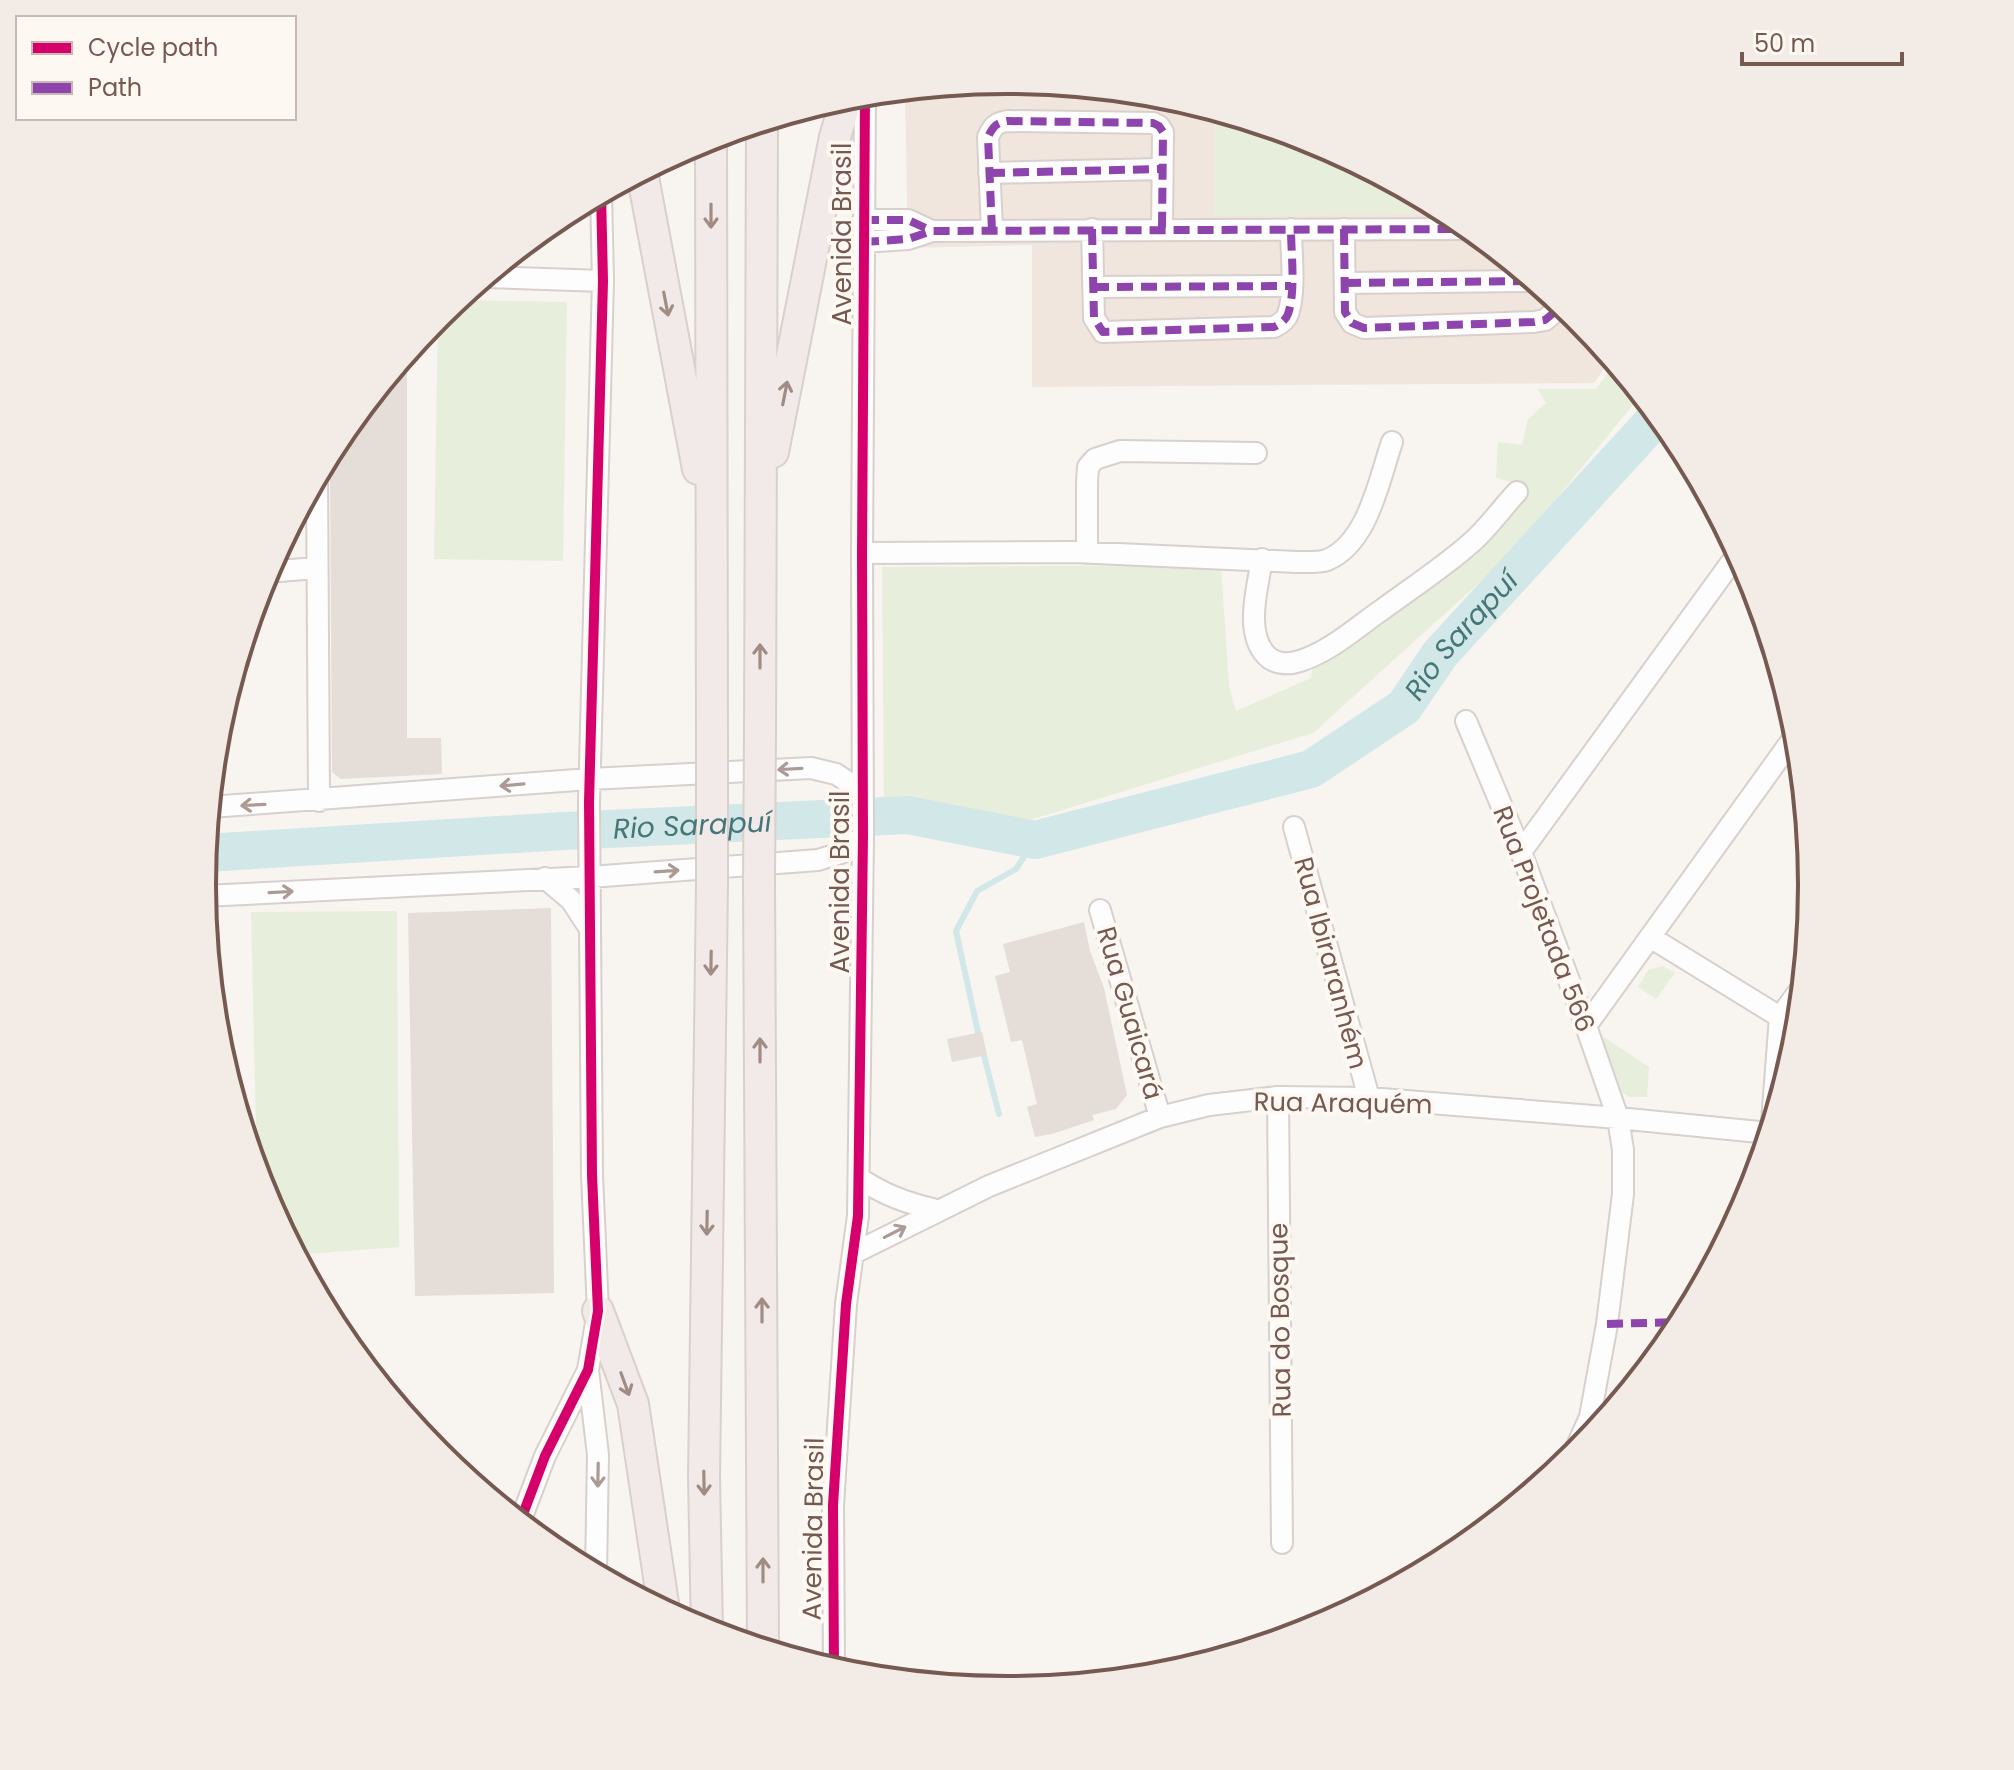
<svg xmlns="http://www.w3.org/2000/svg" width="2014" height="1770" viewBox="0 0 2014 1770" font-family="Poppins,sans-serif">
<rect width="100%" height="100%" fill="#f8f4f0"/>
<path fill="#f0e6de" d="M1007 80 1164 96 1315 141 1455 216 1577 316 1611 359 1594 383 1032 387V245L908 248 905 90Z"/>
<path fill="#e8eedc" d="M1214 111 1315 141 1412 193V214L1214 216Z
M457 300 567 302 563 561 434 559 438 315Z
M1615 363 1641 395 1512 553 1313 733 1010 826 906 805 884 807 882 567 1221 565 1229 686 1236 711 1311 678 1313 665 1504 522 1527 488 1496 477 1498 442 1522 445 1528 419 1546 403 1538 389H1596Z
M397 911 399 1247 296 1255 263 1193 257 1172 251 912Z
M1663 966 1675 973 1656 999 1638 987 1648 970Z
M1604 1037 1649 1067 1647 1097H1629L1622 1092 1602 1039Z"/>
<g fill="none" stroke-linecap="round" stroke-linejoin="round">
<path stroke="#d2e8e8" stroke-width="6" d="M979 1037 956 931 977 891 1016 869 1035 840
M982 1048 999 1114"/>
<path stroke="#d2e8e8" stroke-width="38" id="s1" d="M205 853 564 831 908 815 1035 840 1311 769 1404 707 1440 654 1658 416"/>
</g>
<path fill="#e5ddd7" d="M407 353V738H441L442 774 341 779 332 772 330 477 326 459 338 437Z
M551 908 554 1293 415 1296 408 913Z
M1084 922 1090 951 1104 988 1127 1095 1116 1109 1092 1115 1094 1120 1052 1134 1035 1137 1027 1107 1037 1104 1022 1040 1011 1042 995 976 1010 972 1003 944Z
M982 1032 987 1055 952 1062 947 1039Z"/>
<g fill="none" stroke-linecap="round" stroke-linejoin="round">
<defs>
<path id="minor" d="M989 173 1162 169
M863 220H908L932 231
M1092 229 1094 318 1103 332 1274 327C1280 324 1286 320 1288 314 1296 291 1291 253 1291 229
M1344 229 1345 312 1352 323 1364 328 1534 322 1545 320 1563 305
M992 231 988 137C993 126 996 123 1007 121L1153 123 1159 126 1163 132 1162 229
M863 242 908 239 932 231 1471 229
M485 277 603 281
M1345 283 1534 281
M1093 287 1291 286
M317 477 319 801
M862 553 1074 552 1296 562C1305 562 1318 563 1327 560 1368 543 1379 480 1392 442
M1087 553V482L1088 467 1095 459 1120 451 1256 453
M1262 559C1258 586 1244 632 1266 655 1274 664 1288 665 1300 661 1331 651 1357 627 1383 609 1413 587 1444 567 1472 542 1488 528 1502 508 1517 492
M266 572 317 568
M1466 721 1521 852 1586 1026 1618 1118 1623 1150V1194L1607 1324 1590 1417 1571 1459
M210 807 590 779 811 768 836 774 862 791
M1294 827 1369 1098
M1521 852 1738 553
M545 878 571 900 590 929
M203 896 590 877 818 860 841 853 863 836
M1100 910 1160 1117
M1650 937 1780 1017
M1586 1026 1797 733
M1278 1097 1282 1543
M1772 1122 1780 1017 1802 987
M859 1178C884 1195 907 1203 936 1210
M854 1253 989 1186 1160 1117 1209 1105 1278 1097 1369 1098 1618 1118 1769 1133
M588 1370 598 1455 596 1574
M520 1522 545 1456 588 1370 598 1311 592 1175 589 802 603 281 601 193
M834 1670 833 1505 846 1304 858 1216 863 836 862 553 865 94"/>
<path id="highway" d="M711 138 712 740
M642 172 698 469
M773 452 835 137 847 97
M760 734 762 122
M759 883 763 1648
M598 1311 633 1404 664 1610
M707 1631 704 1477 712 885"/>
</defs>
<use href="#minor" stroke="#d7d0cc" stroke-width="24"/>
<use href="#highway" stroke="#d9d0cc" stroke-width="34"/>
<use href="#minor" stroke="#fefdfd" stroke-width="20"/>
<use href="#highway" stroke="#f1eae8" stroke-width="30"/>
<defs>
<path id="highway-bridge" d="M759 883 760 734
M712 885V740"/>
</defs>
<use href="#highway-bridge" stroke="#d9d0cc" stroke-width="34" stroke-linecap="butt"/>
<use href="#highway-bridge" stroke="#f1eae8" stroke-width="30"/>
<path stroke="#8e44ad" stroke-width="8" stroke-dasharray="16 8" stroke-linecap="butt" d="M989 173 1162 169
M863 220H908L932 231
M1092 229 1094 318 1103 332 1274 327C1280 324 1286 320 1288 314 1296 291 1291 253 1291 229
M1344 229 1345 312 1352 323 1364 328 1534 322 1545 320 1563 305
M992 231 988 137C993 126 996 123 1007 121L1153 123 1159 126 1163 132 1162 229
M863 242 908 239 932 231 1471 229
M1345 283 1534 281
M1093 287 1291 286
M1607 1324 1682 1322"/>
<defs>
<path id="cycleway" d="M520 1522 545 1456 588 1370 598 1311 592 1175 589 802 603 281 601 193
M834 1670 833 1505 846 1304 858 1216 863 836 862 553 865 94"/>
</defs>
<use href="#cycleway" stroke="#fef8f3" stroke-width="15"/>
<use href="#cycleway" stroke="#d6006c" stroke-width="10"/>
</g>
<defs><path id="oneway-shaft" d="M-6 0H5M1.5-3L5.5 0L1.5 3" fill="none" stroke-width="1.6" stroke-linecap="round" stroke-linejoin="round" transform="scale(2)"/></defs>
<g stroke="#a18c85">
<use href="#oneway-shaft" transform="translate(711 216) rotate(90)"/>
<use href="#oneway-shaft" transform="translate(666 304) rotate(79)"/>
<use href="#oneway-shaft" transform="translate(785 393) rotate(-79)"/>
<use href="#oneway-shaft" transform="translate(760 656) rotate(-90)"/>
<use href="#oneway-shaft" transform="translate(711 963) rotate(91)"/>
<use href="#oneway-shaft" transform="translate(760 1050) rotate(-90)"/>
<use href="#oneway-shaft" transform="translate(707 1223) rotate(91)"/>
<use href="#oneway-shaft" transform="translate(762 1310) rotate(-90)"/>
<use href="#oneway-shaft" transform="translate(625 1384) rotate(70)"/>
<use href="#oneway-shaft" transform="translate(704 1483) rotate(89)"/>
<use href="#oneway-shaft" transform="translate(763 1570) rotate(-90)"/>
</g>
<g stroke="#ac9b95">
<use href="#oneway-shaft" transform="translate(790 769) rotate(177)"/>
<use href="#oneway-shaft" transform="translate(512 785) rotate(175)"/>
<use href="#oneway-shaft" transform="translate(253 805) rotate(177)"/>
<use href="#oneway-shaft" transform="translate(667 871) rotate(-4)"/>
<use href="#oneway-shaft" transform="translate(281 892) rotate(-3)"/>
<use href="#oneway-shaft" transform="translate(895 1232) rotate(-27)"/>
<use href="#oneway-shaft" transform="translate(598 1475) rotate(91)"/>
</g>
<g text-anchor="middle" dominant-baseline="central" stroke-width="8" stroke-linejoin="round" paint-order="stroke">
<g font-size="26" fill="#765950" stroke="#fef8f3">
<text transform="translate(842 234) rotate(-90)">Avenida Brasil</text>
<text transform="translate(840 882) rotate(-90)">Avenida Brasil</text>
<text transform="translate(1544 919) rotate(69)">Rua Projetada 566</text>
<text transform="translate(1331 963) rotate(75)">Rua Ibiraranhém</text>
<text transform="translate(1130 1013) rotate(74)">Rua Guaicará</text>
<text transform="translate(1343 1103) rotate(1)">Rua Araquém</text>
<text transform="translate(1280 1320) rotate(-91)">Rua do Bosque</text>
<text transform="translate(813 1529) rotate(-89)">Avenida Brasil</text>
</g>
<g font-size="28" font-style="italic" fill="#457678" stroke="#fef8f3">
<text stroke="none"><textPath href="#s1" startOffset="1322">Rio Sarapuí</textPath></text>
<text stroke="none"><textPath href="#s1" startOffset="488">Rio Sarapuí</textPath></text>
</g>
</g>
<path d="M0 0H2014V1770H0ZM216 885a791 791 0 1 1 1582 0a791 791 0 1 1-1582 0Z" fill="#f3ebe6" fill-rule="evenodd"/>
<path fill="none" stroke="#765950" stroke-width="4" d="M216 885a791 791 0 1 1 1582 0a791 791 0 1 1-1582 0Z"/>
<rect x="16" y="16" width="280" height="104" fill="#fef8f3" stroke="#c8b8b2" stroke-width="2"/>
<rect x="32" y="42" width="40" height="12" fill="#d6006c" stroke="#c8b8b2" stroke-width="2"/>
<text x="88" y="56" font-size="24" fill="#765950">Cycle path</text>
<rect x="32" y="82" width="40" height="12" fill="#8e44ad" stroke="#c8b8b2" stroke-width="2"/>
<text x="88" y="96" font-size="24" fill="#765950">Path</text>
<path d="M1742 52v12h160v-12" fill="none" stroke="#765950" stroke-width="4"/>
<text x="1754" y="52" font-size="24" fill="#765950" stroke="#fef8f3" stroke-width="6" paint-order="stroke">50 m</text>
</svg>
